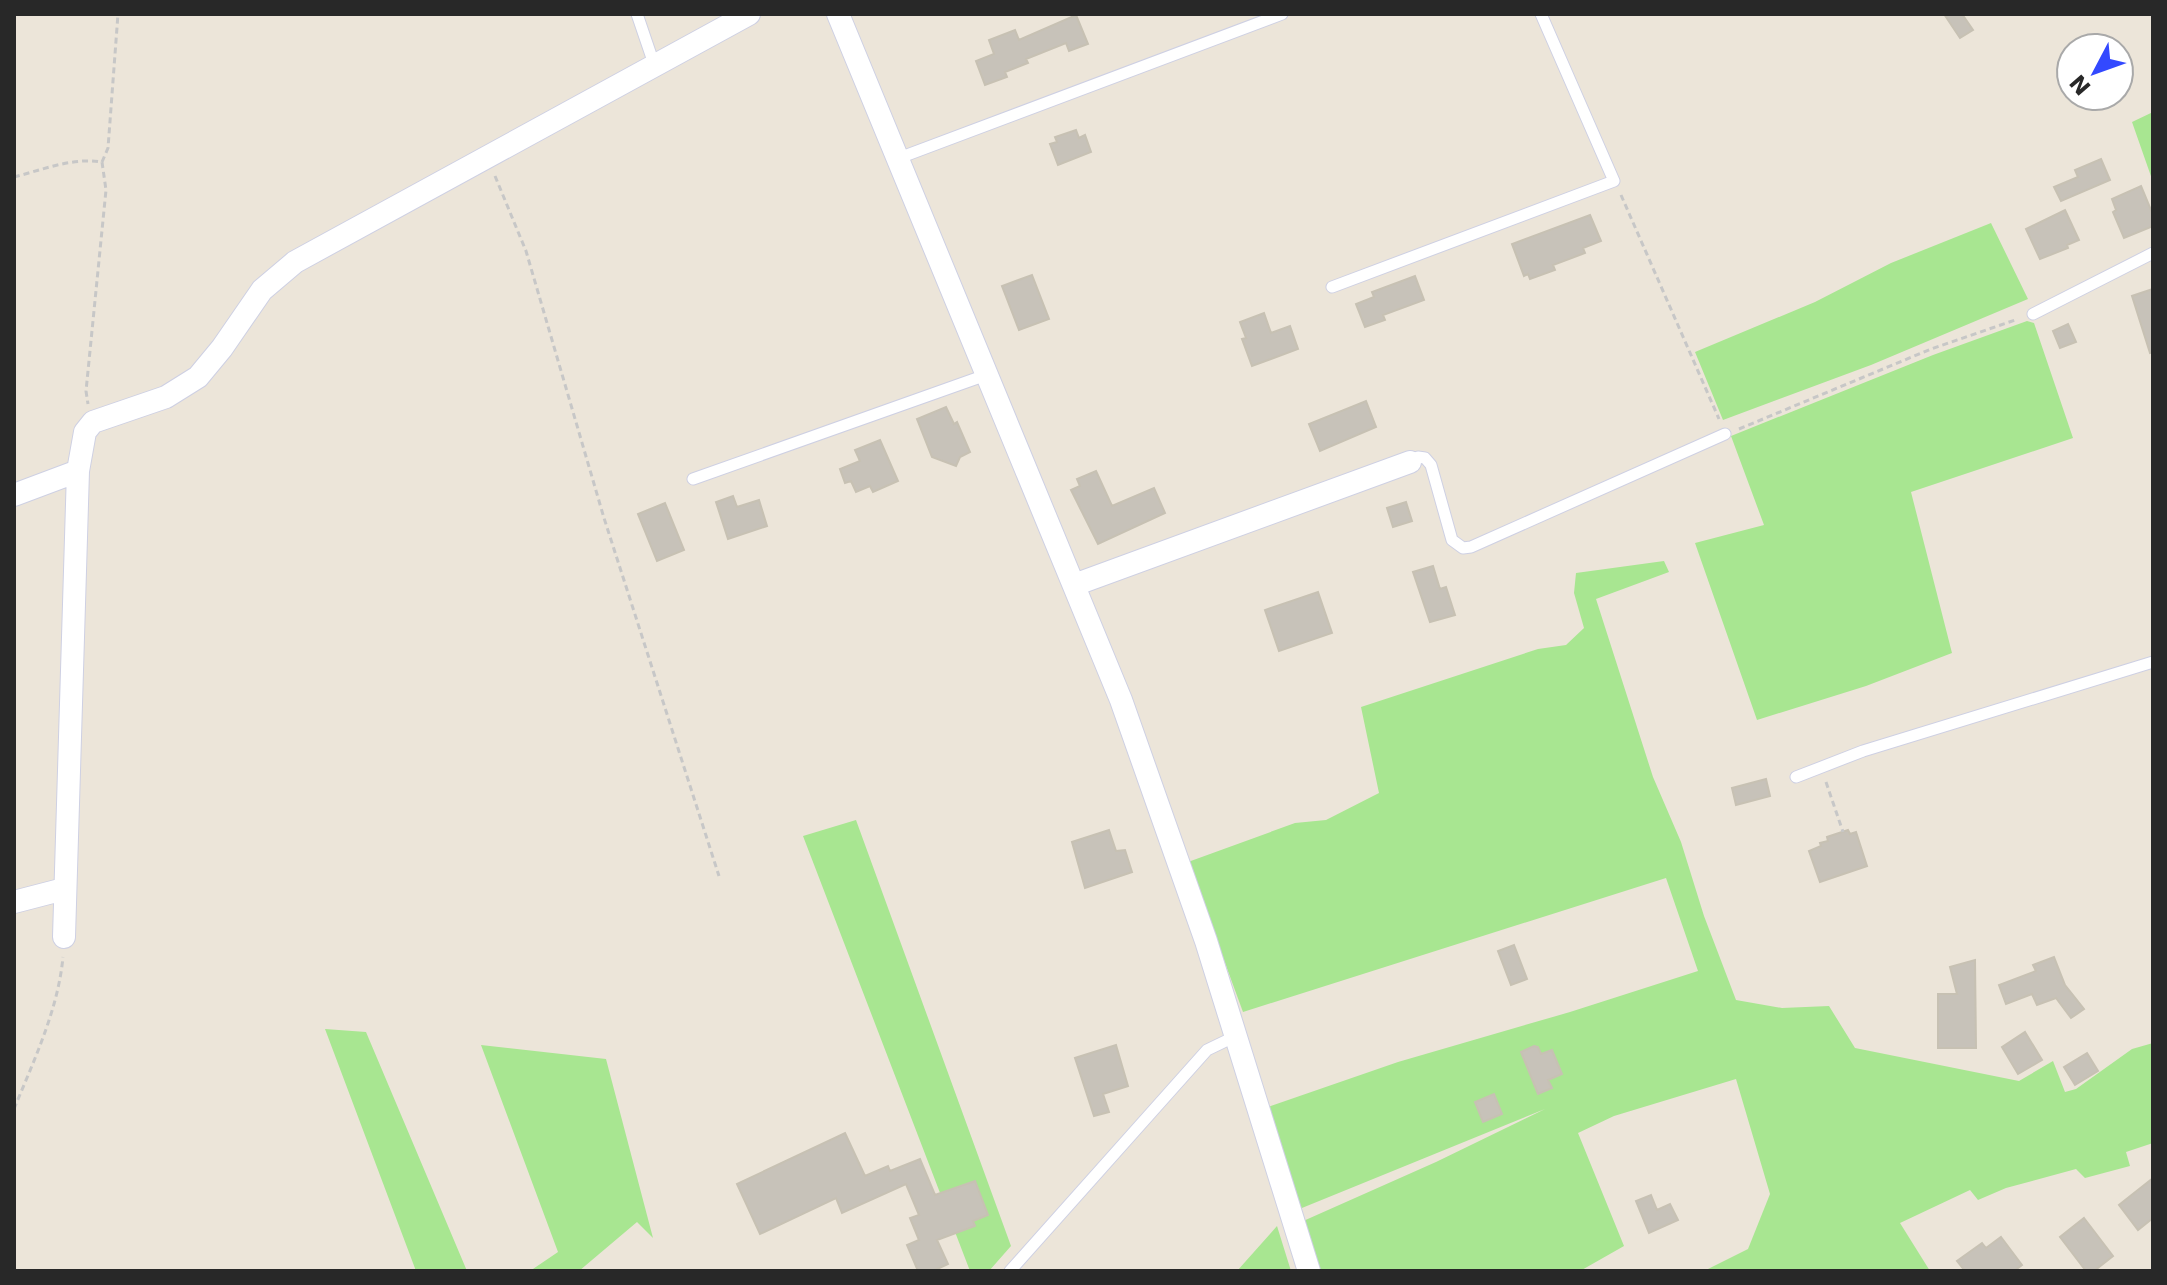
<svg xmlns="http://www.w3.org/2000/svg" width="2167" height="1285" viewBox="0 0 2167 1285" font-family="'DejaVu Sans',sans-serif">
<rect width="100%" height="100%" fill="#ece5d9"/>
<path fill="#a8e691" d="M2153 112V182L2132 122Z
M1991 223 2028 299 1871 365 1723 420 1695 352 1815 302 1891 263Z
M2027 321 2034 323 2073 438 1911 492 1952 653 1866 686 1757 720 1695 543 1764 525 1731 436 1933 355Z
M1664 561 1669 572 1596 599 1653 777 1681 842 1704 916 1736 1000 1782 1008 1829 1006 1855 1048 2019 1081 2053 1061 2065 1092 2076 1089 2132 1049 2153 1043V1143L2126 1152 2130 1166 2085 1178 2076 1169 2006 1188 1978 1200 1970 1190 1900 1223 1930 1271H1704L1748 1249 1770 1194 1736 1079 1614 1116 1578 1133 1624 1246 1580 1271H1316L1301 1222 1436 1162 1545 1109 1297 1210 1268 1107 1398 1062 1570 1012 1698 971 1666 878 1243 1012 1188 862 1295 823 1326 820 1379 793 1361 707 1538 649 1566 645 1584 628 1574 593 1576 573Z
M856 820 1011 1246 989 1271H970L803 836Z
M325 1029 366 1032 467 1271H416Z
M481 1045 606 1059 653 1238 637 1222 579 1271H530L558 1252Z
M1277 1226 1291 1271H1237Z"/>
<path fill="#c7c2b9" stroke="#c7c1b3" stroke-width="2" d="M1944 14H1962L1973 30 1960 38Z
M1076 15 1088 44 1069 51 1066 43 1026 59 1028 63 1005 72 1007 77 985 85 976 61 994 54 989 40 1015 30 1019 40Z
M1076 130 1079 138 1085 135 1091 152 1058 165 1050 144 1057 142 1055 137Z
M2101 159 2110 180 2061 201 2054 187 2078 177 2075 170Z
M2141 186 2153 215V226L2124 238 2113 212 2116 210 2112 199Z
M2065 210 2079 240 2067 245 2068 248 2040 259 2026 229Z
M1590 215 1601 241 1583 248 1585 253 1553 265 1555 270 1530 279 1528 274 1524 276 1512 244Z
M1032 275 1049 319 1019 330 1002 286Z
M1415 276 1424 300 1383 315 1385 320 1365 327 1356 304 1374 297 1372 292Z
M2153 289V352L2150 353 2132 296Z
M1264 313 1271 333 1290 326 1298 349 1252 366 1242 339 1246 338 1240 322Z
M2068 324 2076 342 2060 348 2053 331Z
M1366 401 1376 427 1320 451 1309 424Z
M946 407 954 424 957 422 970 452 960 457 956 466 932 457 917 419Z
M880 440 898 481 873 492 870 486 856 492 851 481 845 483 840 469 860 461 855 450Z
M1096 471 1112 506 1154 488 1165 513 1098 544 1071 490 1080 486 1077 479Z
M733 496 737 507 759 500 767 526 728 539 716 502Z
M1406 502 1412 521 1393 527 1387 508Z
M665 503 684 550 657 561 638 514Z
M1433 566 1440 589 1446 587 1455 615 1430 622 1413 572Z
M1318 592 1332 633 1279 651 1265 610Z
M1766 779 1770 796 1736 805 1732 788Z
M1109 830 1116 851 1125 850 1132 872 1085 888 1072 842Z
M1848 830 1850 834 1856 832 1867 866 1820 882 1809 851 1821 846 1820 843 1828 841 1827 837Z
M1514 945 1527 979 1511 985 1498 951Z
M2054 957 2065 985 2084 1009 2071 1018 2056 998 2037 1005 2032 994 2006 1004 1999 985 2036 971 2033 965Z
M1975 960 1976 1048H1938V994H1957L1950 967Z
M2025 1032 2042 1060 2018 1074 2002 1047Z
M1116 1045 1128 1086 1103 1094 1109 1112 1094 1116 1075 1058Z
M1534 1046 1538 1047 1541 1054 1552 1050 1562 1074 1548 1080 1552 1088 1538 1094 1521 1052Z
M2087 1053 2098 1071 2075 1085 2064 1067Z
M1494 1094 1502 1114 1483 1122 1475 1102Z
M845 1133 865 1176 888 1166 890 1171 920 1159 935 1195 975 1181 988 1215 973 1221 975 1226 937 1240 948 1264 933 1271H918L907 1245 919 1240 910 1218 919 1215 906 1184 842 1213 836 1198 760 1234 737 1184Z
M2153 1178V1218L2138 1230 2119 1205Z
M1651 1195 1657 1210 1670 1204 1678 1220 1649 1233 1636 1201Z
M2084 1218 2113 1256 2094 1271H2086L2060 1237Z
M2001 1237 2022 1265 2014 1271H1965L1957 1261 1982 1243 1986 1248Z"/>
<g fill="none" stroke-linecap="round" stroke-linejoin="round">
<defs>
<path id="lane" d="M637 14 654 64
M899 158 1282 14
M1332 287 1614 181 1541 14
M2033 314 2153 253
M1410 462 1418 457 1425 458 1431 465 1452 540 1463 548 1471 547 1725 434
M693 479 986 375
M1796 777 1863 751 2153 662
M1010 1271 1207 1050 1236 1036"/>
<path id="street" d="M838 14 1121 700 1206 941 1309 1271
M14 495 78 471
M1074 585 1410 462
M14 902 64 889
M64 937 78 471 85 432 93 422 166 397 198 377 222 348 262 290 295 262 749 14"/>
</defs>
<use href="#lane" stroke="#ced0e3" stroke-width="13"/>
<use href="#street" stroke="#ced0e3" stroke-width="24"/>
<path stroke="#c7c7c7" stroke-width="3" stroke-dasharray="6 4" stroke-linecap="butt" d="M102 162 108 148 118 14
M495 176 526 251 604 518 719 876
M14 177C42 170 73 157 102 162L106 190 86 391 88 404
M1621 195 1719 419
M1739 429 1931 349 2018 319
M1826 782 1843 832
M14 1109C34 1060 58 1010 63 957"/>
<use href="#lane" stroke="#fff" stroke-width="11"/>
<use href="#street" stroke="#fff" stroke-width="22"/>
</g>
<rect width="2167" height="1285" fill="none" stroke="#282828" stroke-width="32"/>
<g transform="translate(2095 72) rotate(229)"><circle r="38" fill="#ffffff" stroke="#a9a9a9" stroke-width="2"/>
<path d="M0-6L14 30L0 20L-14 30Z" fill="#3349ff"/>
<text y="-12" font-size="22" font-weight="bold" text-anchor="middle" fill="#282828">N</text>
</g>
</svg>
